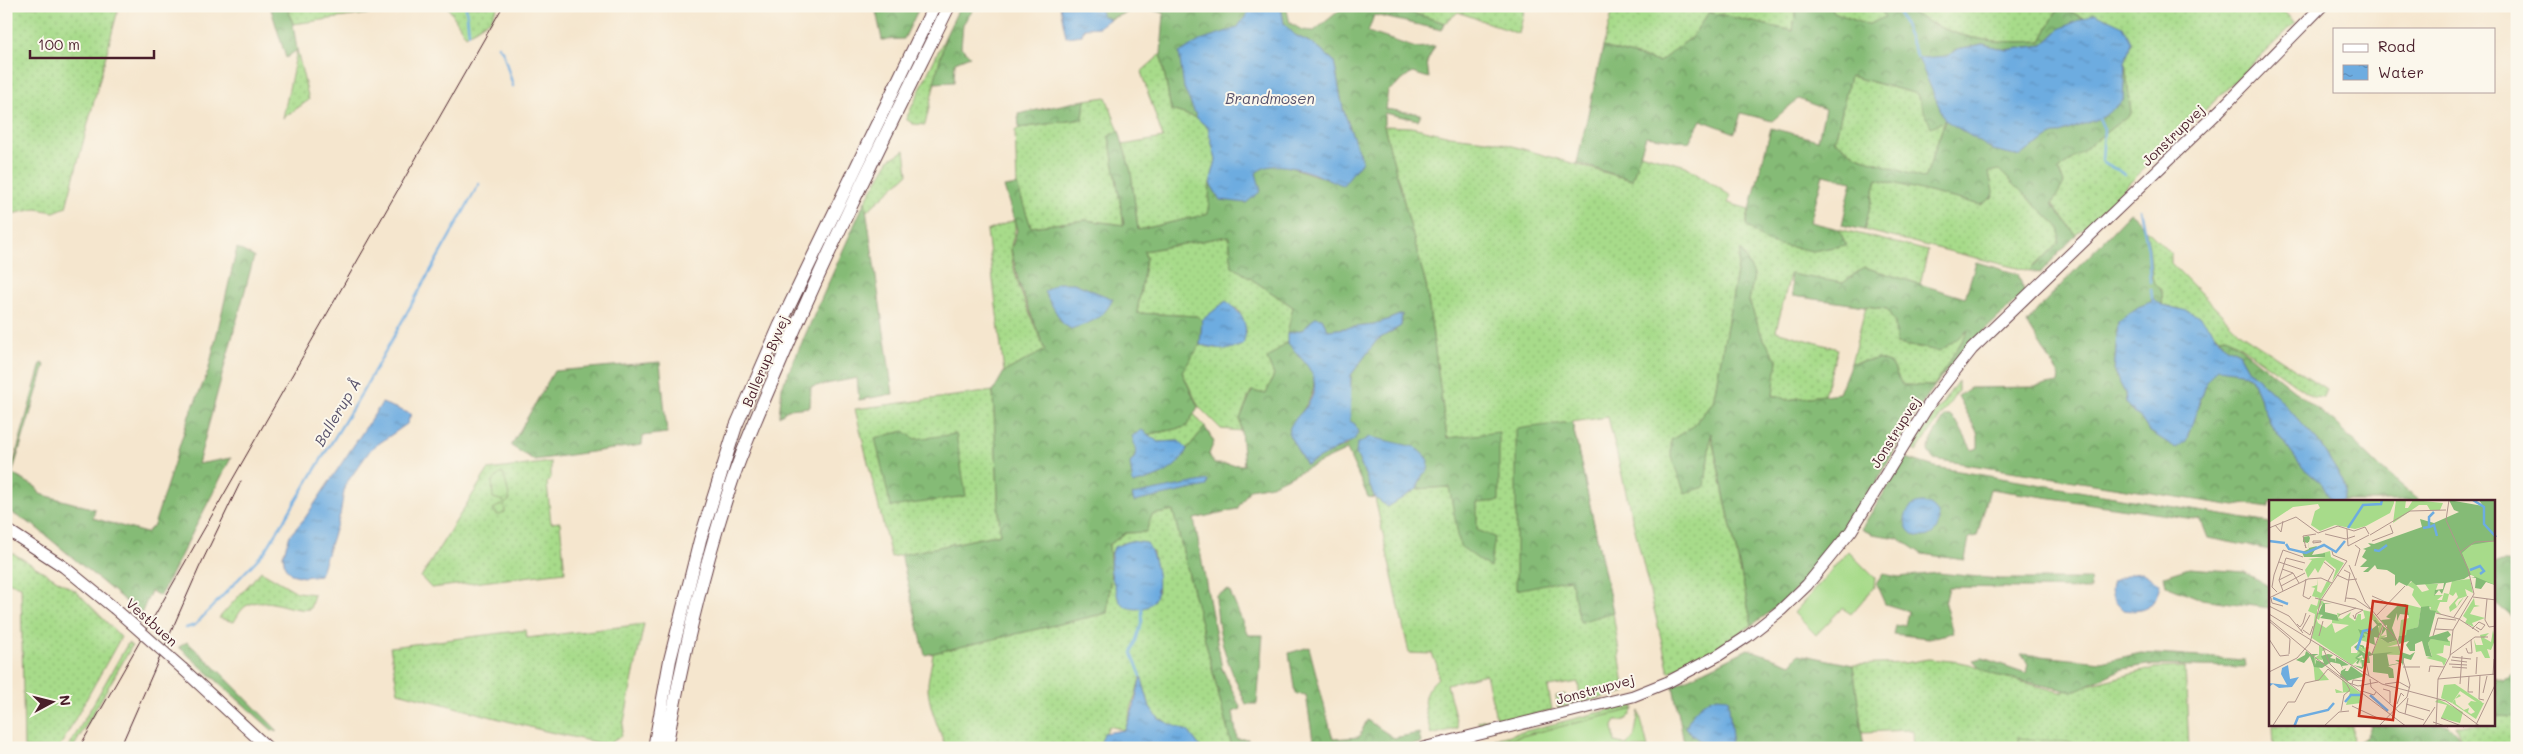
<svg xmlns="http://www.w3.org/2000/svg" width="2523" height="754" viewBox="0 0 2523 754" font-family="Mali,sans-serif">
<defs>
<pattern id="grass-dots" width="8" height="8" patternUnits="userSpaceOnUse" patternTransform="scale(1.25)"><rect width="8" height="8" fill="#a7db8a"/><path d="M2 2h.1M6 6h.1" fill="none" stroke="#91bc77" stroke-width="1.8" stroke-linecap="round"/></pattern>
<pattern id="forest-crowns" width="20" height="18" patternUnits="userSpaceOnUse" patternTransform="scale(1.25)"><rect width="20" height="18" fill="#85bb76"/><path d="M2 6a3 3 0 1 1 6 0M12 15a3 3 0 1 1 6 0" fill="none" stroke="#6f9761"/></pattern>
<pattern id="park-crowns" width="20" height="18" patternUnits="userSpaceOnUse" patternTransform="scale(1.25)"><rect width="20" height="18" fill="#a7db8a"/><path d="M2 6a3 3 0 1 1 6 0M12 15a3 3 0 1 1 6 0" fill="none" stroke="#91bc77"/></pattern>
<pattern id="water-ripples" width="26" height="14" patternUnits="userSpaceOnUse" patternTransform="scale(1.25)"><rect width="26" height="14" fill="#6dace0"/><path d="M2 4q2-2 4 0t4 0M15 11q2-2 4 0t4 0" fill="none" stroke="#5c8bb6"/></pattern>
</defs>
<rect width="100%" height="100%" fill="#fbf7ec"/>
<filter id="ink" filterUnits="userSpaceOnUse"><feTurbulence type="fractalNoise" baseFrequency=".02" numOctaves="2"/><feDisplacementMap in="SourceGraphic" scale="10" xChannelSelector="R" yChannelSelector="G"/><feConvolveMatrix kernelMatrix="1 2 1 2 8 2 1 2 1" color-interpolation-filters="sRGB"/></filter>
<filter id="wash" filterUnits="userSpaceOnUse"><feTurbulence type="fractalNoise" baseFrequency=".0096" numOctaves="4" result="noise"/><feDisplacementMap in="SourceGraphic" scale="20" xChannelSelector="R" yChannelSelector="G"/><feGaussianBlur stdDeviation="1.12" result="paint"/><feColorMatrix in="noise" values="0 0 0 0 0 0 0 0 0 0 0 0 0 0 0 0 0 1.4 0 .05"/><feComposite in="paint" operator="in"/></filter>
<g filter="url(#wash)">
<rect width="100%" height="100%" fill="#f5e6ce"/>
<path fill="url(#grass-dots)" stroke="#787d5a" d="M6 6H119L66 207 54 212 36 209 6 215Z
M287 6H426L293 24Z
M447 6H498L491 19 466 36Z
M1390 6H1525L1519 34 1458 12 1445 23Z
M1614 6H1796L1793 31 1709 12 1692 37 1659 62 1603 47Z
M1831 6H1879L1886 17 1867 25 1833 12Z
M1906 6H2279L2295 23 2076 235 2052 203 2064 183 2058 170 2131 113 2125 63 2131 42 2095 13 2085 19 2059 6 2041 41C1987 44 1955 39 1907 10Z
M946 35 925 125 913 124 906 119Z
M297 50 309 100 283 118Z
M1161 54 1171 110 1197 118 1208 128 1216 160 1210 183 1209 214 1138 230 1131 172 1123 145 1163 138 1141 72Z
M1850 76 1917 94 1945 120 1925 179 1857 156 1835 141Z
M1106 97 1119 131 1109 136 1124 225 1085 220 1031 227 1017 185 1015 131 1019 128 1083 119 1085 100Z
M1384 126 1412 127 1450 136 1495 141 1631 180 1640 153 1686 166 1731 196 1728 203 1749 209 1746 225 1845 245 1839 229 1928 251 1920 284 1864 267 1843 283 1790 275 1776 331 1838 349 1824 395 1786 400 1779 396H1773L1777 360 1762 336 1749 301 1754 275 1741 251 1713 402 1692 427 1671 440 1710 430 1752 625 1705 655 1669 672 1608 417 1572 422 1613 612 1625 692 1558 708 1556 696 1565 694 1566 699 1580 696 1578 682 1548 687 1552 710 1480 727 1478 721 1496 717 1486 674 1447 684 1458 728 1431 735C1426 708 1416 698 1438 678L1437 665 1432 654 1409 653 1375 498 1388 506 1417 489 1448 487 1447 438 1426 285Z
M905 150 908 174 867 211 865 201 890 159Z
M1999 169 2060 228 2059 243 2029 271 1864 230 1877 179 1981 205 1993 195 1989 172Z
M1014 220C1018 234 1010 239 1011 250 1014 285 1033 319 1045 351L1004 372 987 231Z
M2146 229 2171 254V263L2240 333 2326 389 2323 398 2313 397 2226 336 2219 337C2198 314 2192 312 2162 305 2164 286 2159 291 2152 278Z
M1229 236 1232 266 1293 307 1287 342 1267 359 1274 375 1266 394 1251 391 1240 419 1241 431 1221 429 1199 407 1182 372 1200 345 1226 350 1247 333 1239 311 1226 301 1202 320 1197 316 1137 313 1146 258 1144 251Z
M1866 306 1887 309 1895 323 1896 344 1970 328 1934 386 1902 385 1892 364 1877 359 1851 363Z
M1958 381V391L1916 452 1911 448Z
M993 391 1000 534 891 557 855 409Z
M1194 414 1205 427 1187 449 1179 441 1158 442 1146 435 1186 427Z
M551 462V478L547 483 551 523 560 522 565 572 431 588 421 577 488 470Z
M1173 511 1232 748H1201L1189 732 1159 719 1150 707 1141 676 1125 730 1109 726 1100 745 1102 748H946C939 728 927 704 928 683 929 674 932 663 933 653L1107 613 1111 573 1120 602 1158 592 1153 552 1130 541 1114 547 1109 559V545L1125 533 1145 532 1151 515Z
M6 549 77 592 121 637 59 748H24L21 586 6 582Z
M261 571 297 592 314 594 310 609C289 612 266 594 246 606 241 609 237 617 234 622L219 618Z
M644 624 621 736 608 745 541 730 398 692 390 647 525 630 527 638Z
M128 643 132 646 73 748H68Z
M1928 659C1950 661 1973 661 1993 674L2060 692 2155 668 2185 667 2189 748H1913L1912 730 1862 732 1853 665 1905 663Z
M1633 704 1634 709 1505 740 1494 739Z
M2494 716H2517V748H2464L2455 725H2494Z
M2273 725H2352L2353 748H2274Z"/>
<path fill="url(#forest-crowns)" stroke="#686d50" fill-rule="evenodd" d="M270 6H287L293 24 297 50 286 58Z
M875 6H920L904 39 882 40Z
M960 6H976L963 24 961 47 970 56 955 62 954 82 934 83 946 35Z
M1101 6H1253L1237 28 1184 88 1197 118 1171 110 1161 54 1164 13 1141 7 1110 19 1101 15Z
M1281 6H1286L1290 23 1302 30 1314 31 1340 10 1337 6H1390L1445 23 1442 30 1374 15 1368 32 1416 48 1435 46 1427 62 1429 78 1412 73 1388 91 1385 109 1421 114 1418 120 1384 113V126L1426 285 1447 438 1499 432V501L1477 503V530L1495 537 1490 568 1460 546 1449 487 1417 489 1423 473 1356 453 1375 498 1368 497 1347 450 1271 485 1250 489 1237 509 1194 519 1222 668 1241 709 1233 712 1237 739H1248L1247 748H1232L1173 511 1152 515 1146 532 1125 533 1109 545 1111 573 1107 613 925 655 901 555 1000 534 993 391 1004 372 1045 350 1019 284 1011 249 1017 230 1004 187 1017 185 1031 227 1085 220 1124 225 1109 136 1119 131 1131 172 1138 230 1208 214 1210 183 1220 200 1263 166 1283 165 1343 184 1362 161 1343 109 1334 61 1313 44 1295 35 1284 24ZM1229 236 1232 266 1293 307 1287 334 1304 329 1322 318 1328 330 1374 325 1402 314 1401 326 1377 340 1351 375 1348 445 1318 457 1306 464 1288 433C1299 413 1325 389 1309 366 1303 357 1294 350 1287 342L1267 359 1274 375 1266 394 1252 391 1240 419 1244 465 1214 464 1209 454 1214 442 1205 427 1187 449 1183 456 1130 463C1135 458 1141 442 1146 435L1186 427 1198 407 1182 372 1200 345 1202 320 1197 316 1137 313 1146 258 1144 251Z
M1796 6H1831L1834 12 1867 25 1885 17 1879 6H1906L1907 10C1955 39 1987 44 2041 41L2059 6 2085 19 2061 28 2043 45 2006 50 1983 44 1957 49 1948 56 2047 132 2123 101 2125 63 2131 113 2058 170 2064 183 2052 204 2076 235 2040 273 2029 271 2059 243 2060 228 1999 170 1989 172 1994 196 1981 205 1877 179 1864 230 1842 225 1852 181 1823 175 1810 222 1839 229 1846 245 1813 251 1768 243 1746 225 1771 128 1818 140 1825 109 1798 99 1772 121 1741 113 1735 133 1701 120 1689 142 1646 136 1632 180 1577 163 1603 47 1659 62 1692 37 1709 12 1793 31ZM1850 76 1917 94 1931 127 1945 121 1925 179 1857 156 1835 141Z
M1085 100 1083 119 1019 128 1018 114Z
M865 201 893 394 859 400 857 378 811 387 810 407 789 409 779 416 782 387Z
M2130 213C2152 226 2149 256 2152 278 2159 291 2164 286 2162 305 2143 300 2132 311 2118 322L2114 372 2125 393 2126 403 2141 419 2149 431 2186 441 2207 381 2217 368 2241 372 2251 378 2271 425 2301 466 2322 484 2331 501 2270 502V507L2247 504 2235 506 1933 459 1928 451 1933 436 1945 416H1950L1958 424 1972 450 1978 448V434L1958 396 1970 388 2035 387 2058 383 2059 375 2027 323 2038 309Z
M237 248 254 257 198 464 231 458 160 596 151 591 141 614 33 525 6 510V479L15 458 41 363 45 365 12 474 36 487 40 494 95 509 93 518 146 533 154 525 189 416 208 372Z
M1741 250 1754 275 1749 301 1762 336 1777 360 1773 396H1779L1786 400 1839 393 1851 363 1877 359 1892 364 1902 385 1934 386 1969 330 1940 351 1896 344 1895 323 1887 309 1793 296 1790 274 1843 283 1864 267 1965 298 1976 262 2018 274 2025 293C1989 326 1951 360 1924 401 1895 442 1876 491 1847 532 1822 567 1788 601 1752 625L1711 433 1705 487 1685 493 1671 457V440L1692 427 1713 402Z
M2226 336 2335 423 2381 468 2420 501H2342L2346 492 2343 481 2320 444 2278 397 2248 369 2239 353 2226 347 2219 337Z
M660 362 667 433 643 436 642 445 534 460 511 446 554 371Z
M1572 422 1613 612 1580 622 1570 579 1516 590V429Z
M904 431 915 439 956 434 966 496 891 507 875 438Z
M1906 458 1935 467 2270 523V550L2208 538 2201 520 1990 489 1977 536 1969 538 1965 560 1922 554 1898 538 1872 534 1861 529Z
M2505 562 2517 563V621L2494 602V563Z
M2189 568 2244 572 2270 587V608L2201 599 2166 585 2164 576Z
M1938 573 1999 579H2090L2091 589 1949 587 1945 604 1953 633 1929 638 1893 634 1895 626 1905 625 1908 611 1885 604 1876 584 1883 574 1899 577Z
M1229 590 1248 635H1263L1257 704H1246C1228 664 1217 639 1216 595Z
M187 642 216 668 278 731 272 730 179 647Z
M1309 647 1333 739 1359 737 1367 720 1394 738 1419 733 1421 743 1401 748H1293L1313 740 1306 695 1295 694 1289 653Z
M1748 649 1791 664 1799 654 1853 665 1864 748H1685L1673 686Z
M2141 653 2245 660 2246 667 2147 665 2122 669 2073 692 1991 674 1980 668 1973 660 1983 658 2026 673 2028 664 2021 654 2101 662Z
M2517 671V717L2494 716V677L2504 680Z
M2369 725H2448L2456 733 2464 748H2357L2356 744 2366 737 2371 727Z"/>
<path fill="url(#park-crowns)" stroke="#787d5a" d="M500 474 504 475 510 500 504 504 505 512 500 515 496 514 493 509 501 505 504 501 493 498 492 482Z"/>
<path fill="#a7db8a" stroke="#787d5a" d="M1848 551 1875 578 1874 587 1851 614 1842 608 1816 635 1794 613Z
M1634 709C1630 717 1626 722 1616 721L1613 726 1615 742 1626 745 1634 738 1639 711 1648 748H1505V740Z
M2018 738 2091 744V748H2063V745L2041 743V748H2019Z"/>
<path fill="url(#water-ripples)" stroke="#5c6686" d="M1060 6H1101V15L1110 19 1099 27 1084 28 1082 35 1066 37Z
M1253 6H1281L1284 24 1295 35 1313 44 1334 61 1343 109 1362 161 1343 185C1321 177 1275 154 1256 173L1261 191 1246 203 1220 200 1210 183 1216 160 1208 128 1197 118 1184 88 1179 53 1203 39 1237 28Z
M2095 13 2123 26 2131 42 2125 63 2123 101 2103 117 2052 136 2019 156 1993 150 1945 120 1918 58 1948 56 1957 49 1983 44 2006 50 2043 45 2061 28Z
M1057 283H1074L1113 299C1103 319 1092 322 1071 329L1063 324 1044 292Z
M2152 298 2162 305 2187 311 2201 317 2226 347 2239 353 2248 369 2278 397 2320 444 2343 481 2346 492 2342 501H2331L2322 484 2301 466 2271 425 2251 378 2241 372 2217 369 2207 381 2186 441 2176 448 2149 431 2141 419 2126 403 2125 393 2114 372 2118 322 2138 307 2151 302Z
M1226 301C1242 313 1250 324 1243 345L1226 350 1200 345 1202 320Z
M1402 314 1401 326 1377 340 1351 375 1350 421 1355 424 1358 433 1354 440 1306 465 1288 433C1291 421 1299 416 1306 407 1327 378 1304 363 1287 342V334L1304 329 1315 317 1322 318 1328 330 1374 325Z
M382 403 411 414 407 424 371 449 345 485 340 515 320 575 303 577 291 574 285 567 283 555 290 535 305 518Z
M1142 430 1158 442 1179 441 1187 449C1177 472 1155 478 1133 484L1130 463C1139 456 1135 446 1132 436Z
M1370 437 1415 447 1429 460 1428 471 1423 474 1417 489 1388 507 1375 498 1356 453 1357 444Z
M1208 480 1207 486 1134 502 1132 495Z
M1905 520a17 17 0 1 1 34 0a17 17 0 1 1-34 0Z
M1130 541 1147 543C1158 560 1168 609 1137 609 1131 609 1124 607 1120 602 1117 597 1116 589 1114 584 1109 570 1109 560 1114 547Z
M2141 572 2160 584C2155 607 2145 613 2123 610 2114 601 2108 594 2113 581L2132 573Z
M1141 676 1150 707 1159 719 1189 732 1201 748H1102L1100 745 1104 733 1125 730 1134 706Z
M1717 697 1728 698 1732 736 1729 748H1713L1709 743 1704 744 1691 734 1686 727C1691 712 1702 701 1717 697Z"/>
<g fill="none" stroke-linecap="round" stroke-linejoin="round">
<path stroke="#6dace0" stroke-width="2.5" d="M1896 6 1918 58
M466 7 469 33
M498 46 503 52 513 86
M2099 118 2104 129 2102 161C2109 169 2118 167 2125 175
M2140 209 2148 249 2150 282
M2151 289 2152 298
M186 628 195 625 266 550 363 391 479 184
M1141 676 1132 653 1142 621V609"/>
</g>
</g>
<g filter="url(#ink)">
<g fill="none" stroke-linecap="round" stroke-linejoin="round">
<defs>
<path id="tertiary" d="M6 529 64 567 114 608
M183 669 268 748
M1423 748 1633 696 1668 682 1719 655 1748 636 1781 610 1807 585 1851 531 1931 401 1972 349 2219 111 2322 6"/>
<path id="secondary" d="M654 748 670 660 700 540 736 426 780 325 934 6
M666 748C682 659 702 573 730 487 744 444 763 403 781 361 832 240 891 124 949 6"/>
</defs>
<use href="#tertiary" stroke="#643d43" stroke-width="13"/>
<use href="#secondary" stroke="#643d43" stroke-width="14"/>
<use href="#tertiary" stroke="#fff" stroke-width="11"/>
<use href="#secondary" stroke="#fff" stroke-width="12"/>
<path stroke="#4a1f2b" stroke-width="1" d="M79 748 503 6
M120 748 199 568 241 481"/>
<defs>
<path id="tertiary-bridge" d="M114 608 183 669"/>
</defs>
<use href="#tertiary-bridge" stroke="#643d43" stroke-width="13" stroke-linecap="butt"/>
<use href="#tertiary-bridge" stroke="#fff" stroke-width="11"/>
</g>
</g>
<g text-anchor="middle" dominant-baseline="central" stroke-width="4" stroke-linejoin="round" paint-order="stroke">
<g font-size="14" fill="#4a1f2b" stroke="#fbf7ec">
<text transform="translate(2173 135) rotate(-44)">Jonstrupvej</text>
<text transform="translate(765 361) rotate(-67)">Ballerup Byvej</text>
<text transform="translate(1895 432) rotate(-58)">Jonstrupvej</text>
<text transform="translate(152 622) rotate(42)">Vestbuen</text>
<text transform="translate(1595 689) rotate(-15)">Jonstrupvej</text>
</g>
<g font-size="15" font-style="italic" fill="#56506a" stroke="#fbf7ec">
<text x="1270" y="98">Brandmosen</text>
<text transform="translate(337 412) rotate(-59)">Ballerup Å</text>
</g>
</g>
<g transform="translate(2269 500)">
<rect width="226" height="226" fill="#f5e6ce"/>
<path d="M127 0H137L136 8H139L144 0 174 3 171 10H161L158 5H150L124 23ZM61 51 62 57 75 63 63 82 67 69 56 60 49 73 46 68 39 78 36 70 43 60 39 59 56 57 54 53ZM49 78 48 91 52 93 58 81 62 83 51 100 55 102 48 110V114H52L50 120 47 118 49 123 57 128 63 123 66 133 80 125 63 123V118L70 121 68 113 72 114 69 118 73 119 82 112 80 117 86 121 89 114H92V120L96 118 94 110 103 112 113 125 112 136 118 135 112 139 120 143 128 140 129 144 118 147 131 146V155L103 154 111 135 103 132 110 127 107 120H103L101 128 96 130H101L96 133 101 135V143L91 140 82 147V153H88L91 145H94L92 148 100 147 97 154 94 151 87 158 94 157 91 164 90 159 83 165 43 138 46 114 39 111 42 104 48 106 50 98 43 96 46 88 42 87 48 85ZM201 79 204 93 196 89 198 96 189 99 186 103 188 107 190 102 195 97 188 107 181 112 180 107 189 97 187 92 184 96 180 94 178 102H171L168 110 173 115 161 110 162 107H152L143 95 145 89 138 85 144 81 153 92 160 90 156 84H169L165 95H174L168 100H173L175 93 180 94 183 81ZM136 104 152 108 149 127 139 130 138 135 130 136 132 120 140 118ZM224 130 226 140 222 150 218 149 221 158H216L212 151 207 152 205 139 207 145H214L211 135 220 133 215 138 222 142ZM162 139 181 141V146L175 145 174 153 167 154 178 159 175 166 173 162 157 158 163 156 159 143ZM50 145 58 150 53 151V160L47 159 46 163 60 180 46 181 44 159 50 155ZM73 179 93 194 92 203 77 205 81 192 67 193 66 189 74 192ZM190 194 192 196 186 199 187 204 195 210 200 208 199 212 202 214 206 212 199 204 202 201 215 203 207 219 183 203Z" fill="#a7db8a"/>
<path d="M180 0 214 6 210 0H226V85L217 82 212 89 206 88 207 78 202 77H206L203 74 195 79 177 83 173 94 170 90 165 96 166 90 174 89 175 83 147 85 142 81 138 86 130 82 126 86V75L118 70 108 69 106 65 99 72H94L100 67H91L98 60 93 57 97 50 94 49 102 46 99 43 105 44 153 27 151 19 165 23 190 12 185 10ZM40 36 41 38 40 42H35H39L40 48 48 46 43 55 56 53V57H35L33 52 40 49 39 43 34 42V37ZM54 103 63 104H56V112L68 115 70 121 51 118 54 115 49 114ZM130 104H137L140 115 131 114 128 121V113L123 128 128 140 119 143 111 138 118 137 117 129 112 136 114 126 118 129V125L116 126 112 120 122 119 117 117ZM160 106 161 110 167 111 160 137 179 131 182 135 178 138 180 142 162 139 159 143 163 157 157 156 153 141 146 144V151H141L137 145 140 141 130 144 129 140 130 136 137 135 138 130 149 127 152 107ZM104 120H107L109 123H112L113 125 109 126 110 133V138L105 137 106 145 101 143V135L94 133 96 137 93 138 89 129 100 133 96 130 101 128 102 121 103 129 108 125ZM89 144 95 146V149L90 145 89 149 97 154 99 151 98 154 100 151 103 154 124 152 118 154 120 165 131 163 126 160H131L132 152 141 155 146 152 142 160 135 158 134 166 133 163 119 166 124 169 125 178H120L119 174 104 172V155L100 156 101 163H97L93 169 84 165 93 167 92 160H95L93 155 88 158 91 159 89 164 87 163 89 160 86 158 91 153 85 147ZM37 151 41 154H50L45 156 46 166 47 160 55 163 52 156 59 154 64 155 61 158 66 159V163L67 157 80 165 73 166 74 169 71 164 62 162 53 168 45 167 41 156 35 163 27 160 36 155ZM82 166 96 176 78 181 71 177 72 171 77 168 76 171H79Z" fill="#85bb76"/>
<path d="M0 0H125V3L121 13 97 26 86 29 66 25 51 31 42 25 46 11 51 8 49 4 24 7 0 23ZM226 41V85L202 75 193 53 202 45ZM205 98 206 105 211 106 205 107 201 114 216 118 203 123 205 127 196 123 198 119 194 116ZM186 184 213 202 212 205 191 191 183 203 172 198 175 185ZM169 199 194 212 191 223 172 218 178 205 166 202Z" fill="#a7db8a"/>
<path d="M19 165 21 179 30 177 23 187 10 188 4 184 0 187V183L18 185 12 174 13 168Z" fill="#6dace0"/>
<path fill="none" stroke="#6dace0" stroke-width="2.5" d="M204 0 215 7V24L227 37M161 27 165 25 168 36M79 28 94 5 112 4 113 0M154 28 160 27V17L165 12M0 41 16 43M17 44 20 49 37 53 55 45 67 52 76 41M105 50 110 51 118 45M201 70 211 66 215 71 211 74M4 98 19 104M88 150 94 131 103 129M101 195 119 211M76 202 82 195H92M25 227 29 217 59 210 65 203"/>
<path fill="none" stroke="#b1968d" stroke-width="1" d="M6 25 12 32 14 21M0 28 27 17 49 33 69 26 85 31 96 27 100 34M78 29 79 46M56 34 77 39 86 36M101 35 141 11 177 10M44 41H52V42L44 43ZM103 41 124 33 121 25M36 45 37 48 34 36 47 34M79 46 100 35M63 51 64 55 78 61M191 52 206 42 227 41M17 58 36 63M10 62 34 70M55 62 65 70 59 81M80 65 96 102 128 140 141 185 138 197 109 227M86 66 91 49 86 45M13 69 24 73 30 83M75 70 81 73 76 102M68 75 79 80 88 79M37 79 34 96 40 99 42 96M10 80 24 73M12 86 36 73M14 91 10 80 17 58M8 92 3 87 5 75 14 50 34 57M103 96 119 103M204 97 227 100M0 98 39 79 52 78 63 83M2 98 3 103 14 106M46 98 94 110M77 98 86 99 101 109M218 99 216 120 220 127 227 126M0 106 20 116 34 133M167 113 190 119 210 132M0 114 113 184 177 201 212 227M70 115 87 108M84 115 86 119 87 114 94 110M107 116 136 86M185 117 199 96M0 119 48 159 138 227M0 121 21 139 20 154M28 124 31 127 34 123 37 113M166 129 184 130M203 129 210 122 216 125 212 130 207 127M34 130 41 135 44 126M32 131 41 115M50 136 54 121M164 136 169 118 187 120M0 139 11 156 20 155M54 148 61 164 80 183 89 186 109 182M197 148 199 153H203L202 140M181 155 206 137H219M183 157 202 159M182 160 198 162M180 164 198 165M134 167H151M183 167 198 168M0 172 28 158 41 143 52 100 78 61M160 172 161 166 175 167M207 174 208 157M211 175 210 199 215 200M224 175 225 159M100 176 96 158 103 154 114 125M200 176 199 192H204M101 179 102 187 130 212 155 220M169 179 227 174M83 184 84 180 95 181M116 184 130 182 141 188M191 184 193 156M92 186 93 191 105 195 107 192M114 189 121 191V203M214 193 218 176M128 204 132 193 135 196M137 204 161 211M83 206 113 220M136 214 139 198M172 218 195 227M164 222 179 227M3 227 19 202H26L36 183 50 180 59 169 77 183 81 190 75 195 72 211M54 227 70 212 80 211M153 227 166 207M167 227 169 179 181 156 184 130 205 94 199 69 177 20 180 0M206 227 227 183"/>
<path fill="#c8321e" fill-opacity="0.15" stroke="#c8321e" stroke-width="2.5" d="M104 101 138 106 124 220 90 216Z"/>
<rect width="226" height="226" fill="none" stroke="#4a1f2b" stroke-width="2.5"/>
</g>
<rect width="2523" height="754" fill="none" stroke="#fbf7ec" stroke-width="25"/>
<rect x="2333" y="28" width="162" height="65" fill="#fbf7ec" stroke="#b4a19f"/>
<rect x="2343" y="44" width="25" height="8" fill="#ffffff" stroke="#b4a19f"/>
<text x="2378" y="52" font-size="15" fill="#4a1f2b">Road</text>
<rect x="2343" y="65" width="25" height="15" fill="url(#water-ripples)" stroke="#b4a19f"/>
<text x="2378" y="78" font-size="15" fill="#4a1f2b">Water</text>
<g transform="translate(52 702) rotate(83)" stroke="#fbf7ec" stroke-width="4" paint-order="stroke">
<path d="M0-4L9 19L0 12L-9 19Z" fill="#4a1f2b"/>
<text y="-8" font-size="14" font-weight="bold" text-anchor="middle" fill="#4a1f2b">N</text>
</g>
<path d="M30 50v8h124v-8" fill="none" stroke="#4a1f2b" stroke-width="2.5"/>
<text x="38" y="50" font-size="15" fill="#4a1f2b" stroke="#fbf7ec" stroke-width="4" paint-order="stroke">100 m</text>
</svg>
